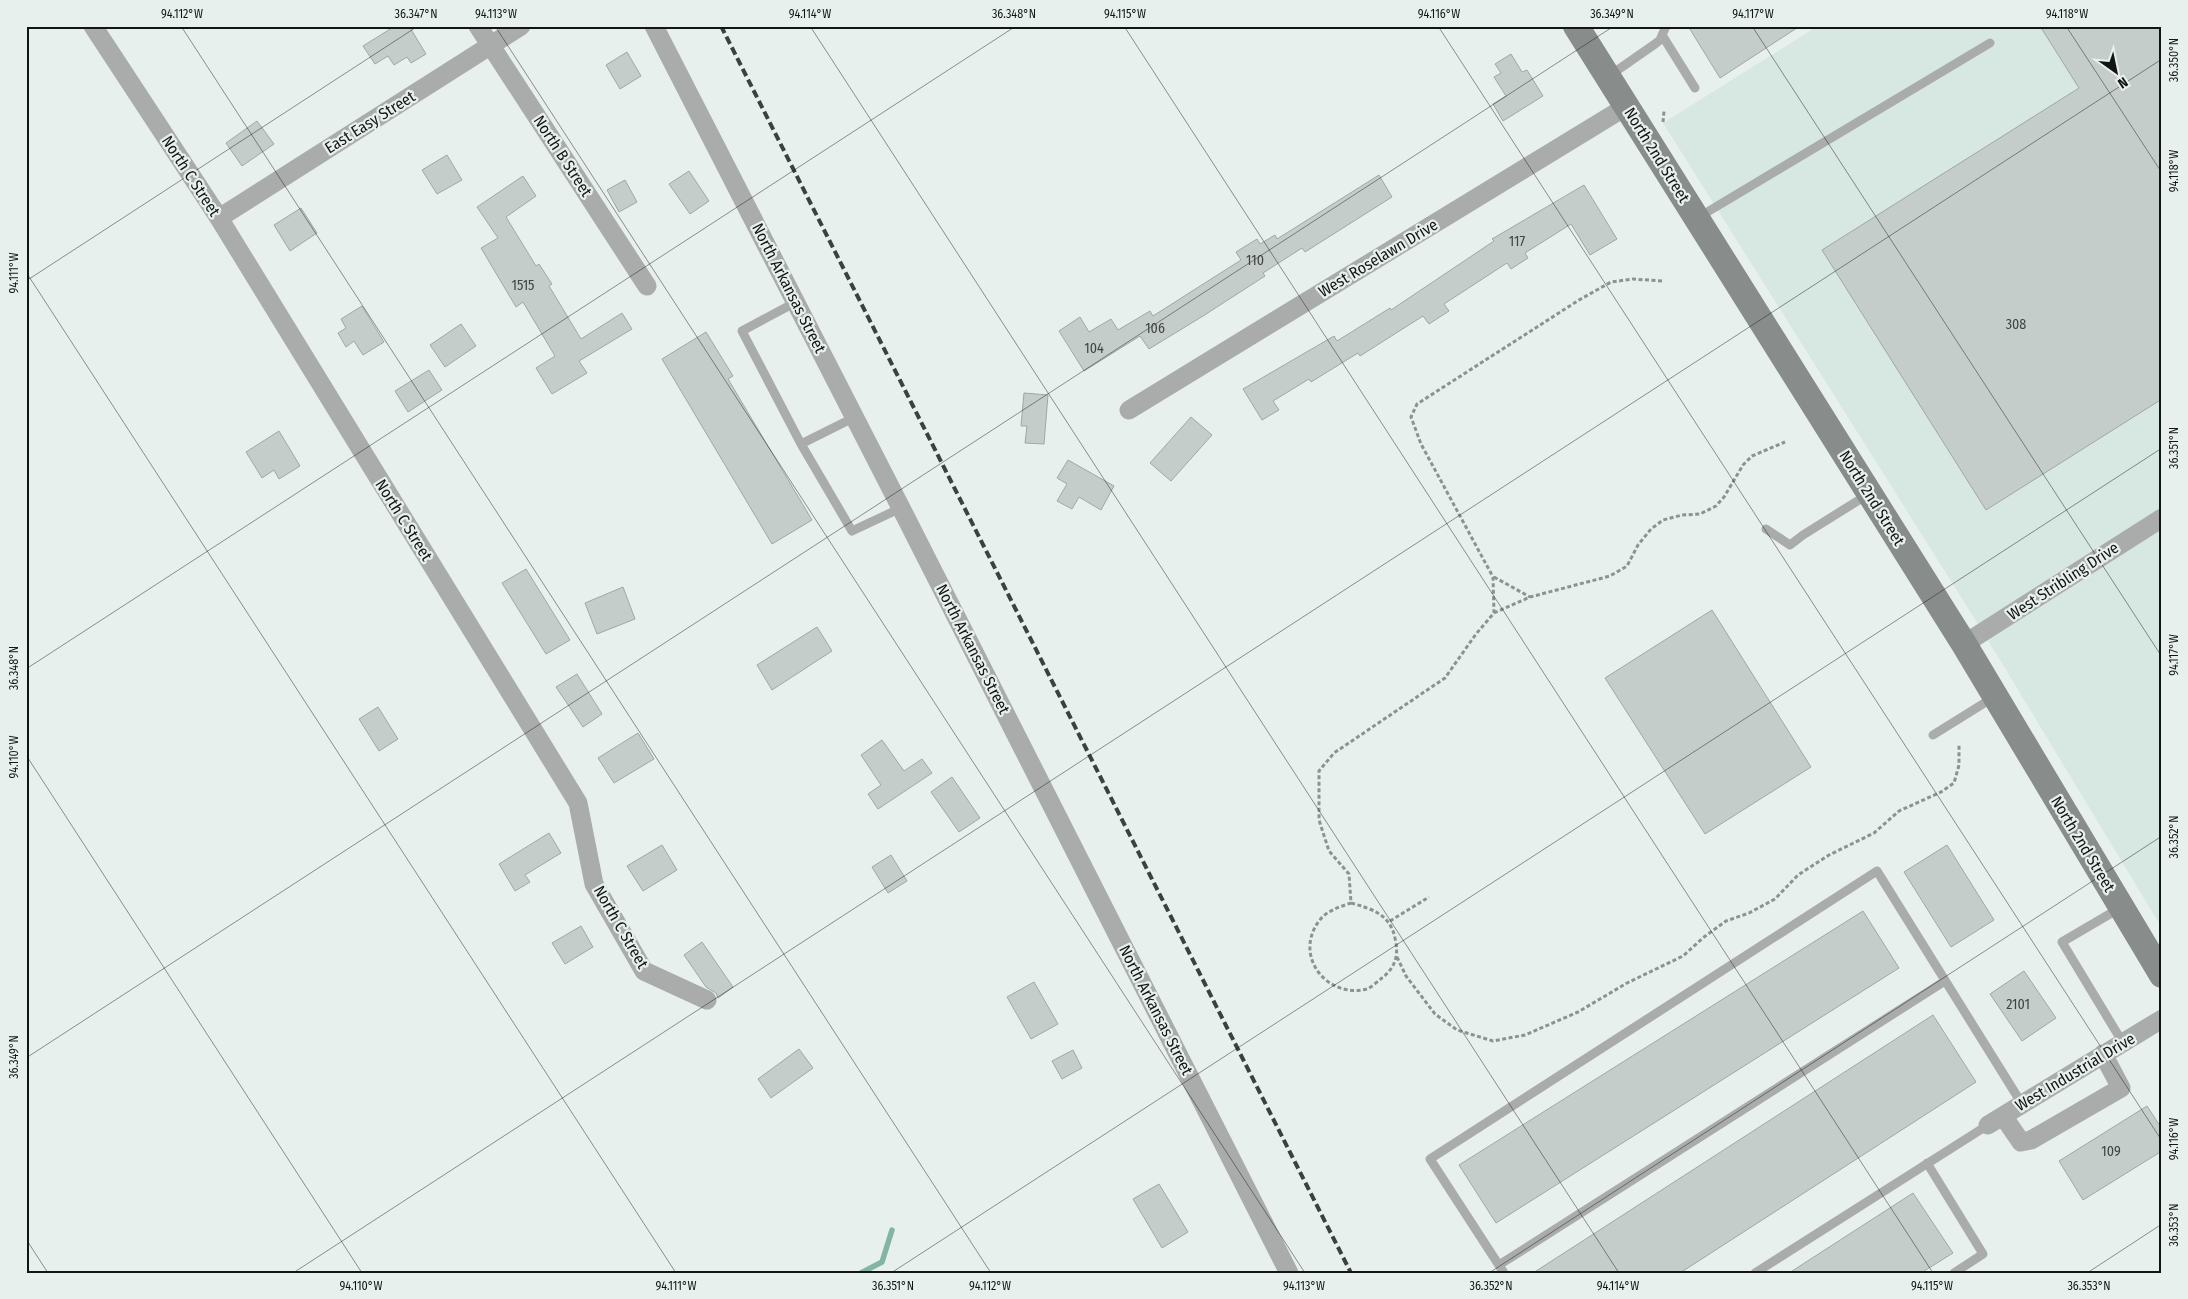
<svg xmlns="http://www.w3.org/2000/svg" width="2188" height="1299" viewBox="0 0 2188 1299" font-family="'Fira Sans Condensed',sans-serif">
<rect width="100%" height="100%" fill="#e8f0ed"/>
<path fill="#d7e7e1" d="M1818 26H2162V928L1983 632 1663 123Z"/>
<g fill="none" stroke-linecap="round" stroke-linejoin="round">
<path stroke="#82b6a3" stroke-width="5.5" d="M861 1273 882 1262 892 1230"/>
</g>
<path fill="#c5cdca" stroke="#a0a7a4" d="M395 26H409L426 54 411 63 407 57 394 65 388 56 375 64 363 46Z
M1688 26H1800L1720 78Z
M2040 26H2162V399L1986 510 1822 250 2079 88Z
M627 52 641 76 620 89 606 65Z
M1511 54 1522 72 1527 70 1543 96 1503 121 1493 104 1506 96 1494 77 1501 73 1495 64Z
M257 121 274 144 242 166 226 143Z
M447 155 462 180 437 194 422 170Z
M689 171 709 201 690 214 669 184Z
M1379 175 1392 197 1305 252 1302 248 1263 273 1265 276 1203 316 1149 349 1140 336 1084 371 1059 331 1080 317 1089 332 1111 319 1118 330 1150 311 1153 316 1241 260 1236 252 1257 239 1260 244 1275 235 1277 239Z
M523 176 536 196 506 217 536 266 539 264 552 284 549 286 581 339 622 313 632 329 579 361 587 373 552 394 536 368 555 356 523 302 516 307 481 248 498 238 477 207Z
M625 180 637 202 619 212 607 190Z
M1584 185 1617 239 1590 255 1571 224 1525 253 1528 258 1511 269 1507 263 1444 304 1449 311 1429 324 1423 316 1360 356 1358 353 1311 382 1309 379 1273 401 1279 410 1262 420 1243 389 1334 336 1337 341 1390 308 1391 310 1494 241 1492 239Z
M301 208 317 233 290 251 274 225Z
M362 306 384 342 363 355 354 341 346 347 338 333 346 328 341 319Z
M461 324 476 346 445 367 430 345Z
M706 332 733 376 728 379 812 520 772 544 662 359Z
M429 370 442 390 408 412 395 391Z
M1024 393 1048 395 1044 444 1025 443 1027 426H1021Z
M1191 417 1212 435 1171 481 1150 463Z
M279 431 300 466 279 479 274 470 262 478 246 452Z
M1068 460 1114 486 1101 510 1079 497 1072 509 1057 501 1067 484 1057 478Z
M526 569 570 640 546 654 502 583Z
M623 587 635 619 597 634 585 603Z
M1712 610 1811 767 1705 834 1605 678Z
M817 627 832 651 772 690 757 665Z
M577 674 602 714 583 727 556 687Z
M378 707 398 739 379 751 359 719Z
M638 733 654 759 614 783 598 758Z
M882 740 904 771 922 759 932 773 878 809 868 794 881 785 861 755Z
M952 777 980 818 959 832 931 792Z
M549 833 561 853 525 875 530 882 515 891 499 864Z
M662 845 677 870 643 891 627 866Z
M1947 845 1994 920 1951 947 1904 872Z
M891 855 907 881 888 893 872 867Z
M1863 911 1899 968 1496 1223 1459 1165Z
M581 926 593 947 565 964 552 943Z
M702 942 733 987 718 998 716 993 706 987 684 955Z
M2024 971 2056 1018 2022 1041 1990 994Z
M1034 982 1058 1024 1031 1039 1007 997Z
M1933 1015 1976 1082 1680 1273H1533Z
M799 1049 813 1068 771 1098 758 1079Z
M1073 1050 1082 1068 1062 1079 1052 1061Z
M2147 1106 2162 1129V1151L2083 1200 2059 1161Z
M1159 1184 1188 1232 1162 1248 1133 1199Z
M1913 1193 1953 1253 1921 1273H1789Z"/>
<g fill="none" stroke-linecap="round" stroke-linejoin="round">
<path stroke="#8d9290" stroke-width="3" stroke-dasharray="4 2.5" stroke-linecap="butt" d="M1663 122 1664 111
M1494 577 1530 597
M1494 613 1530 597 1610 576 1627 566 1638 545 1651 529 1663 520 1682 515 1700 514 1716 506 1724 497 1743 465 1752 456 1785 442
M1351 903C1372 909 1390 914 1395 938 1399 954 1396 967 1382 978 1378 981 1372 987 1367 989 1327 999 1293 956 1319 921 1326 911 1339 907 1351 903L1349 874 1329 851 1319 820V771L1334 753 1445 678 1476 634 1494 613 1493 577 1421 444 1411 417 1417 404 1579 300 1611 282 1633 279 1662 281
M1390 921 1429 897
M1397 957 1406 976 1435 1014 1457 1030 1493 1041 1525 1035 1578 1012 1627 983 1683 956 1704 937 1726 921 1749 913 1775 899 1798 875 1829 855 1874 833 1899 811 1941 792 1954 783 1959 765V744"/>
<path stroke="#a9acab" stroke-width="9" d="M1662 35 1695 88
M1609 76 1655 44 1660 40 1666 26
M1699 217 1990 43
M796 302 742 331 801 444 852 531 901 508
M801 444 855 417
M1766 529 1790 545 1803 535 1867 495
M1933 735 1994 697
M2120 908 2062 942 2123 1043
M1927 1163 1983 1254 1954 1273
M1499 1265 1945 981
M1504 1273 1430 1159 1877 871 2022 1104
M1755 1273 1988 1125"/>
<path stroke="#a9acab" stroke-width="19" d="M93 26 219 218 578 803 594 884 644 971 707 1000
M478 26 647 286
M654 26 901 508 1289 1273
M219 218 521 26
M1129 410 1627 106
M1964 644 2162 518
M2003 1116 2021 1142 2031 1140 2121 1088 2103 1054
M1988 1125 2162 1019"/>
<path stroke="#888d8b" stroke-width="26" d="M1576 26 1964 644 2162 975"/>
<path stroke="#3c403e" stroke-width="4" stroke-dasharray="8 4" stroke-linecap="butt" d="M721 26 1351 1273"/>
</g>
<path fill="none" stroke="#121514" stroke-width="1" stroke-opacity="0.45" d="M181 26 991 1273M495 26 1305 1273M810 26 1619 1273M1124 26 1933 1273M1438 26 2162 1141M1752 26 2162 657M2066 26 2162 173M26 272 676 1273M26 281 418 26M26 669 1016 26M26 755 362 1273M26 1058 1614 26M26 1239 48 1273M293 1273 2162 59M891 1273 2162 448M1489 1273 2162 836M2087 1273 2162 1224"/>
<g text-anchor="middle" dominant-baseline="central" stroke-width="4.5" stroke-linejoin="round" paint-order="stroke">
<g font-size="14" fill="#3f4342">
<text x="1517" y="241">117</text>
<text x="1255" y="260">110</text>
<text x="523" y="285">1515</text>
<text x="2016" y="324">308</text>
<text x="1155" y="328">106</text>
<text x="1094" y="348">104</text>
<text x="2018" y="1004">2101</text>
<text x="2111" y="1151">109</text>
</g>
<g font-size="16" fill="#121514" stroke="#e8f0ed">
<text transform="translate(370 122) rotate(-32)">East Easy Street</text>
<text transform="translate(1657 155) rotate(58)">North 2nd Street</text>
<text transform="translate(563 156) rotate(57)">North B Street</text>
<text transform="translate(191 176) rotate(57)">North C Street</text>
<text transform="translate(1378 258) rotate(-31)">West Roselawn Drive</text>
<text transform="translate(789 288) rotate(63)">North Arkansas Street</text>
<text transform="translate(1872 498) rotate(58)">North 2nd Street</text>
<text transform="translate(404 520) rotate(58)">North C Street</text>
<text transform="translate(2063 581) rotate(-33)">West Stribling Drive</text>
<text transform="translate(973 649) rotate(63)">North Arkansas Street</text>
<text transform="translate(2083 844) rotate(59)">North 2nd Street</text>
<text transform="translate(621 927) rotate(60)">North C Street</text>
<text transform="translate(1156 1010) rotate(63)">North Arkansas Street</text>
<text transform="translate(2075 1072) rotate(-31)">West Industrial Drive</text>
</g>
</g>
<rect width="2188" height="1299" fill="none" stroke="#e8f0ed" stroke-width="55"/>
<g transform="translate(2116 72) rotate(147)" stroke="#e8f0ed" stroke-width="4" paint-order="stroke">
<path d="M0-4L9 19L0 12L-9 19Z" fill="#121514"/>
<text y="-8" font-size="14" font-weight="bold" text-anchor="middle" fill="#121514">N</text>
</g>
<rect x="28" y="28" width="2132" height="1244" fill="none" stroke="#121514" stroke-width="2"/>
<g font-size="12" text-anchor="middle" fill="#121514">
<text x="182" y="18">94.112°W</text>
<text x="416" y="18">36.347°N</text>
<text x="496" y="18">94.113°W</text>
<text x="810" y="18">94.114°W</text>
<text x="1014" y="18">36.348°N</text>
<text x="1125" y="18">94.115°W</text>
<text x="1439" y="18">94.116°W</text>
<text x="1612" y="18">36.349°N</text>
<text x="1753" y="18">94.117°W</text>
<text x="2067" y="18">94.118°W</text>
<text transform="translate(2174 60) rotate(-90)" y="4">36.350°N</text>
<text transform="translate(2174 171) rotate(-90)" y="4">94.118°W</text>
<text transform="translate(14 273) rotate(-90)" y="4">94.111°W</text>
<text transform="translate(2174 448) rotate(-90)" y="4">36.351°N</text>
<text transform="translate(2174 655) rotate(-90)" y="4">94.117°W</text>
<text transform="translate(14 668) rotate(-90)" y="4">36.348°N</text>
<text transform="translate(14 757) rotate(-90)" y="4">94.110°W</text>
<text transform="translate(2174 837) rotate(-90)" y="4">36.352°N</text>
<text transform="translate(14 1057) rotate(-90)" y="4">36.349°N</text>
<text transform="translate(2174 1139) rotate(-90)" y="4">94.116°W</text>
<text transform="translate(2174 1225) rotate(-90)" y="4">36.353°N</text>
<text x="361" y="1290">94.110°W</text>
<text x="676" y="1290">94.111°W</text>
<text x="893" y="1290">36.351°N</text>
<text x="990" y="1290">94.112°W</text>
<text x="1304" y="1290">94.113°W</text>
<text x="1491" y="1290">36.352°N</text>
<text x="1618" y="1290">94.114°W</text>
<text x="1932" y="1290">94.115°W</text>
<text x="2089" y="1290">36.353°N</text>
</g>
</svg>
